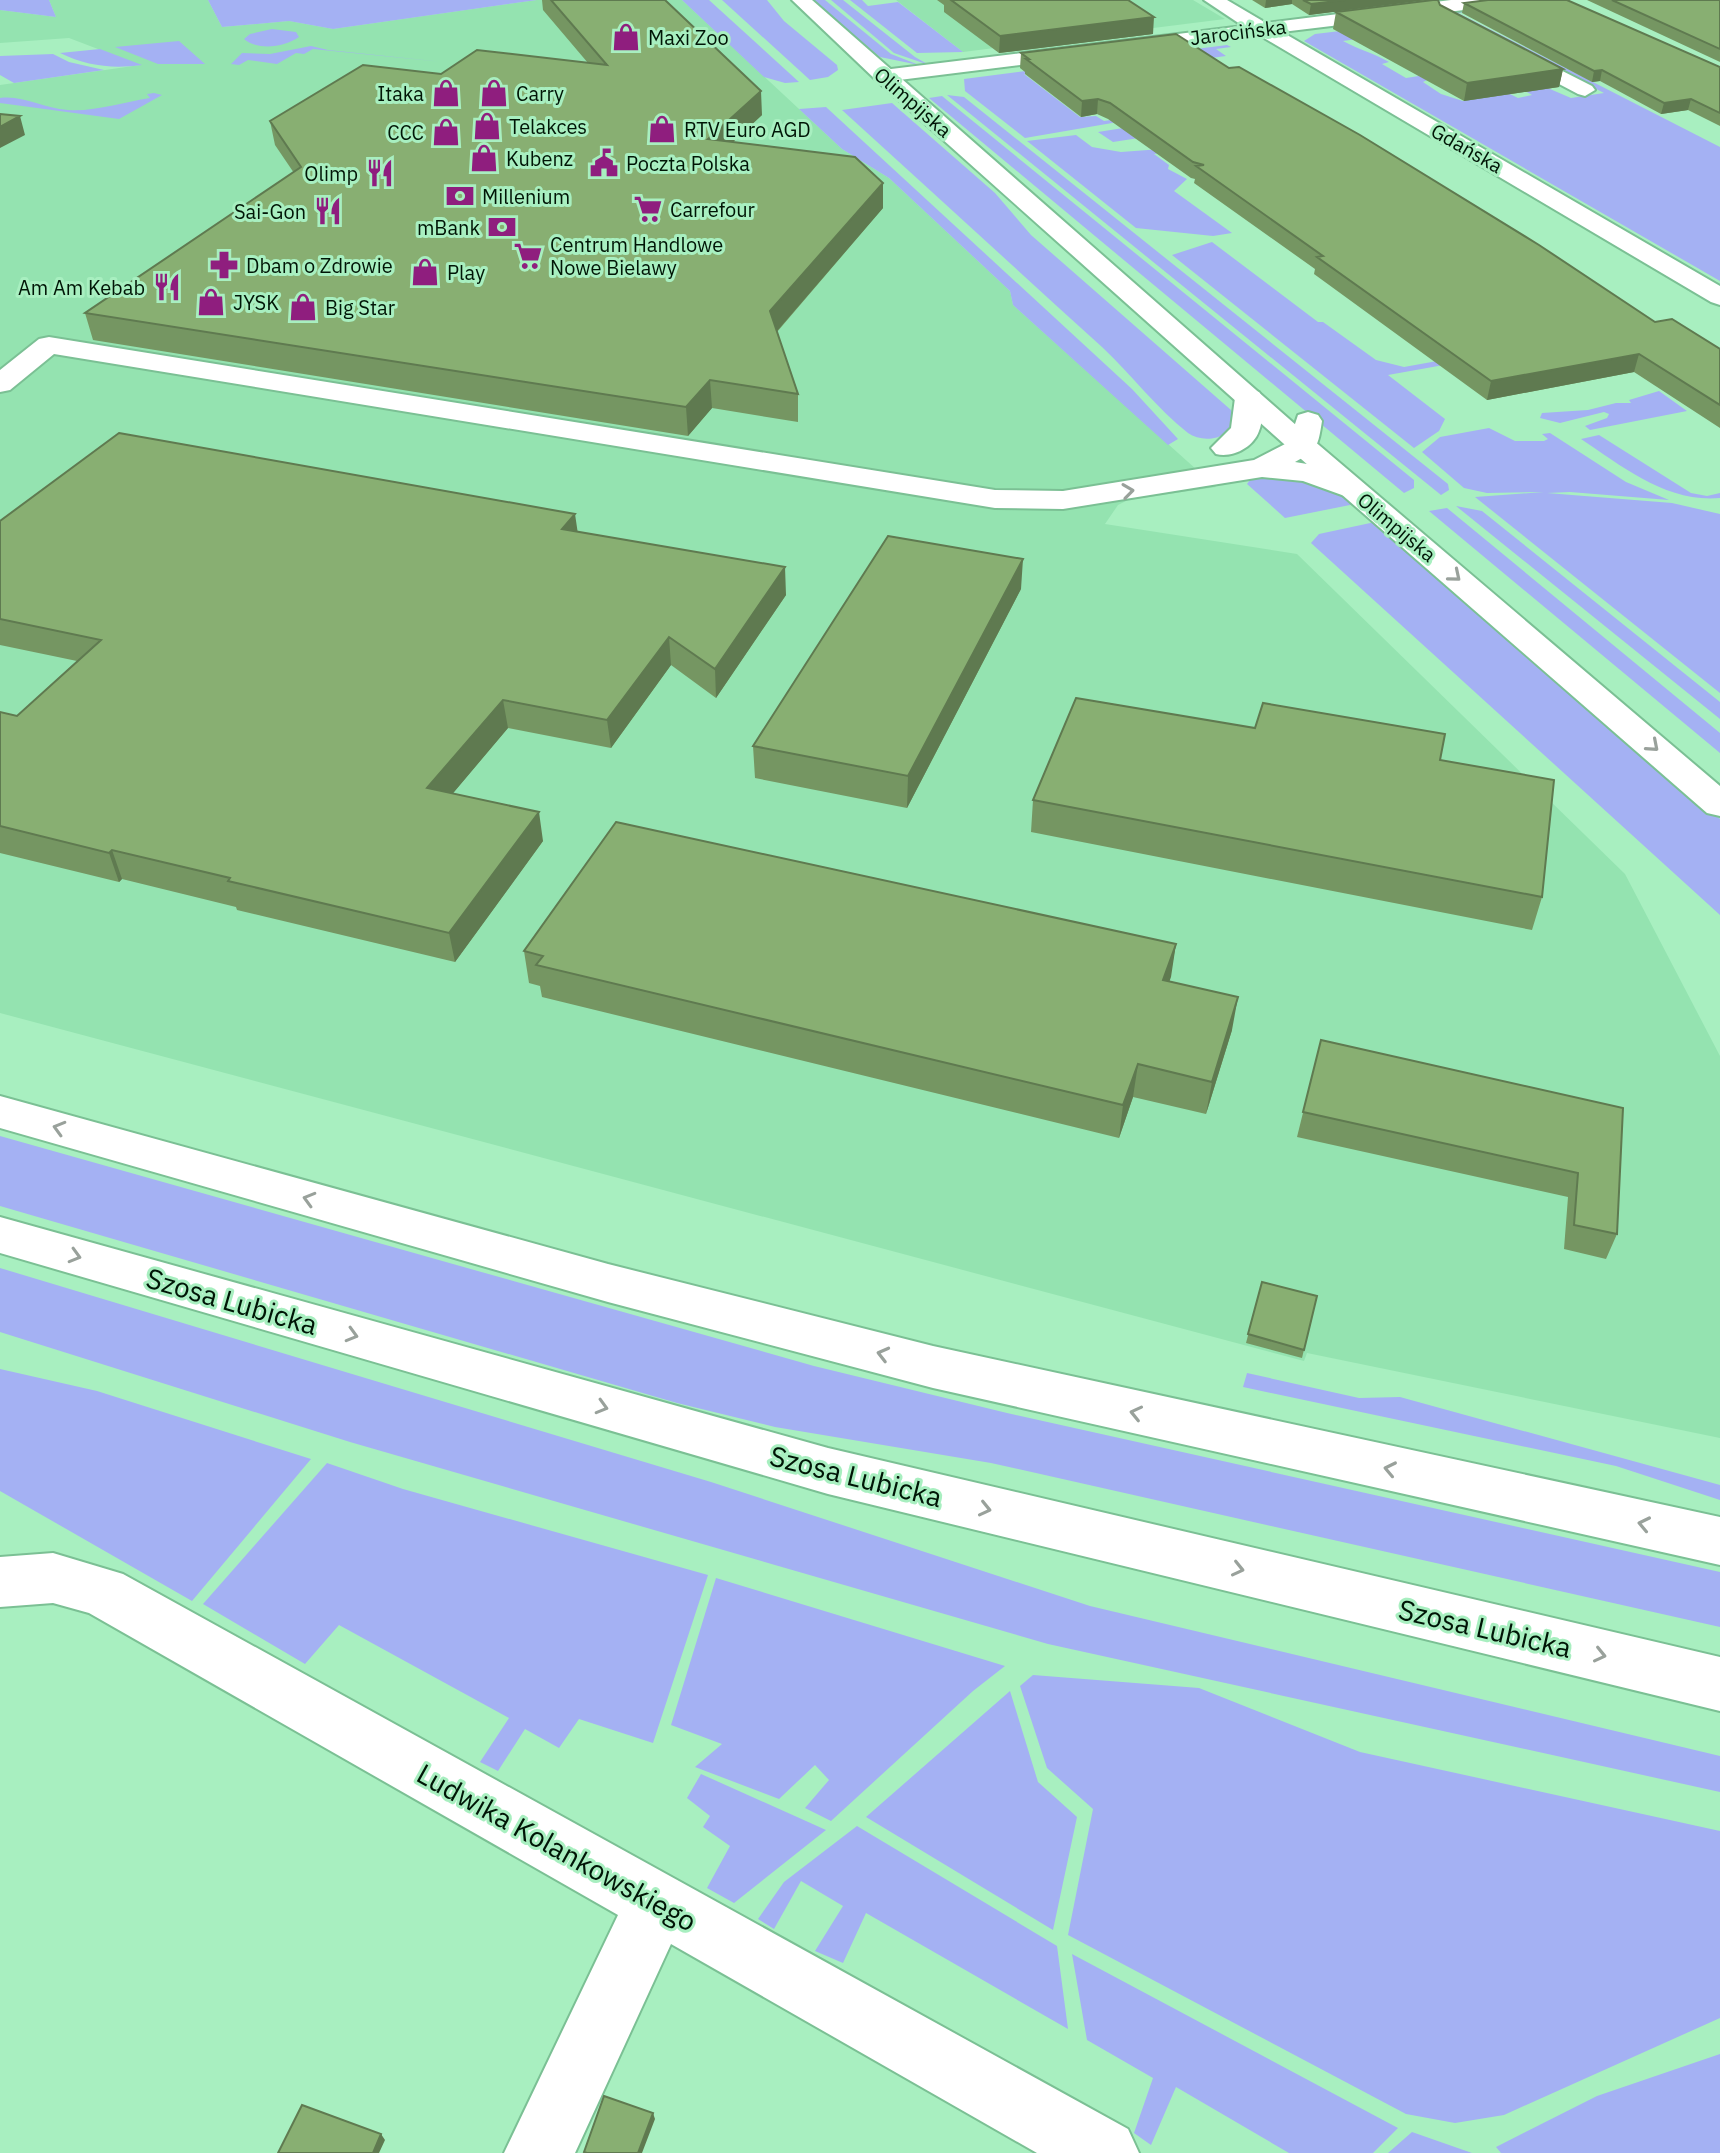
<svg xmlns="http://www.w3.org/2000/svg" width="1720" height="2153" viewBox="0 0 1720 2153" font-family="'IBM Plex Sans',sans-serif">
<rect width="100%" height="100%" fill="#a8efc0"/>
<path fill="#94e3b0" d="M49 0H208L222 27 289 21 333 29 537 0H682L842 149 889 178 1010 291 1013 305 1216 487 1128 500 1118 505 1105 524 1297 554 1625 874 1720 1056V1438L1307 1353 1304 1361 0 1013V85L140 65 69 38 0 43V10L56 17Z
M896 0H1193L1225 19 963 52Z"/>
<path fill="#a4b1f3" d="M0 0H49L56 17 0 10Z
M208 0H537L333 29 289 21 222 27Z
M682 0H709L799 82 785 83 764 77Z
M722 0H767L784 21 837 65 838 70 828 77 810 80Z
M812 0H825L891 54 919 65 880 57Z
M831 0H843L915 57 929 65 894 53Z
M850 0H862L868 6 898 2 963 52 917 53Z
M1550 1 1458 13 1720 147V281L1304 41 1315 34 1408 23 1372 37 1343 41C1359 50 1374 53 1389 62L1382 64 1406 78 1419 76 1427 80 1423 82 1441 94 1463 101 1508 93 1518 98 1532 95 1508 81 1529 80 1571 98 1604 93 1451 13Z
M272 29 296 32 299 37C285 47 258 51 244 39L250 34Z
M179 41 205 64H158L115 47Z
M1227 45 1231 47 1216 49 1226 56 1188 61 1177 54 1024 74 1080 117 1096 116 1104 121 1155 114 1204 128 1113 142 1098 132 1136 126 1118 122 1025 138 965 91 964 79Z
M311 46 328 50 443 62 313 49 304 54 296 53 277 64 248 60 239 65 231 64 242 53 270 54Z
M100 49 142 65C112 69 87 66 60 53Z
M53 54 69 62 104 70 14 83 0 75V56Z
M154 93 162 95 119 119 0 103V98C23 95 42 108 68 110 94 112 124 102 150 98L147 94Z
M947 95 964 97 1448 484 1449 490 1441 495Z
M942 96 1414 480V488L1404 493 929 98Z
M892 103 995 193 1031 235 1231 410C1242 436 1206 446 1188 433 1157 409 1131 374 1102 347 1015 268 929 189 842 110Z
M826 107 1132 389 1178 439 1168 445 1013 305 1010 291 889 178 842 149 799 109Z
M1076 135 1092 147 1121 152 1229 144 1154 154 1169 165 1168 169 1187 179 1174 191 1232 233 1213 236 1136 228 1027 141Z
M1212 242 1318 322H1323L1376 360 1404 367 1549 341 1556 345 1388 375 1445 419 1439 431 1414 448 1172 255Z
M1659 391 1687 411 1590 430 1585 426 1607 418 1609 414 1604 412 1560 423 1540 418 1542 413 1588 410 1616 403H1631L1629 400Z
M1489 428 1515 441H1544L1548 439 1542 434 1550 433 1626 482 1669 500 1570 492 1547 493 1672 503 1720 514V693L1475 497 1544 492 1487 493 1464 488 1422 452 1440 437Z
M1599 435 1691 493 1707 496 1720 493V498C1667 503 1623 467 1581 439Z
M1281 475 1330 486 1355 504 1285 518 1247 484 1253 476Z
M1456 506 1482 511 1720 702V719Z
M1447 508 1720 733V753L1429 511Z
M1375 522 1720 819V915L1311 543 1319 534Z
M0 1136 814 1366 1007 1413 1720 1572V1627L991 1463 775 1427 677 1403 0 1206Z
M0 1268 711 1482 1090 1606 1720 1756V1792L1048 1644 350 1442 0 1332Z
M0 1369 97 1391 311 1459 192 1601 0 1491Z
M1247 1373 1359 1398 1400 1397 1720 1485V1500L1616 1466 1243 1387Z
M327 1463 403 1489 708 1575 653 1743 579 1719 559 1748 525 1729 498 1771 480 1762 509 1718 339 1625 305 1664 203 1604Z
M716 1578 1005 1666 973 1691 831 1821 805 1808 829 1780 815 1765 779 1799 695 1767 722 1744 671 1725Z
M1033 1675 1199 1688 1360 1752 1720 1831V2018L1504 2115 1455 2123 1406 2114 1068 1935 1093 1809 1047 1768 1020 1686Z
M1010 1691 1038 1782 1077 1817 1053 1930 866 1817Z
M701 1774 826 1830 734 1903 707 1888 730 1846 703 1827 710 1816 687 1798Z
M857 1826 1057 1946 1068 2029 866 1913 843 1963 815 1951 843 1906 801 1881 774 1929 758 1919 784 1882Z
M1072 1954 1398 2128 1373 2153H1289L1176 2087 1151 2145 1134 2133 1153 2078 1087 2040Z
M1720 2054V2153H1501L1496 2147 1597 2096Z
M1412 2132 1472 2153H1388Z"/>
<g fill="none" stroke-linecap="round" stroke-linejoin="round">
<defs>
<path id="street" d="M1204 0H1227L1266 23 1451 0H1506L1497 6 1282 32 1720 286V305L1711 302 1259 35 883 82 873 76 883 70 1243 26Z
M1507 43 1592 86 1595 90 1585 96 1578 94 1500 53 1497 49 1500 45Z
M49 337 995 490 1063 491 1254 460 1289 442 1298 415 1308 412 1318 415 1322 421C1318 446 1318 450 1295 462L1319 466 1364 484 1368 490 1364 496 1353 499 1303 481 1262 477 1063 509 995 508 54 354 10 390 0 392V370L39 339Z
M1249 390 1259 392 1263 398C1262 408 1263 422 1259 431 1253 448 1232 458 1216 454L1211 448 1231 428 1235 398 1239 392Z
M53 1553 123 1574 1128 2129 1139 2153H1037L671 1944 575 2153H504L618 1915 89 1613 53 1603 0 1607V1557Z"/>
<path id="secondary" d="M792 0H812L1313 440 1720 786V816L1707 813 1293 452 876 80Z"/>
<path id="primary" d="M0 1096 608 1264 933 1346 1720 1517V1565L933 1388 608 1302 0 1128Z
M0 1217 828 1448 1720 1657V1711L828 1494 0 1253Z"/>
</defs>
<use href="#street" stroke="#7bc094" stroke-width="4"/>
<use href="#secondary" stroke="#7bc094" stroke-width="4"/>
<use href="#primary" stroke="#7bc094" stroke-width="4"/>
<use href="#street" fill="#fff" fill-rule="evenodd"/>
<use href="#secondary" fill="#fff" fill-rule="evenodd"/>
<use href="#primary" fill="#fff" fill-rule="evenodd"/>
</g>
<path fill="#759662" d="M542 0H665L762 115 733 142 883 183V208L777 332 798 394V422L712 408 688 436 93 340 85 313 294 173 275 145 270 121 441 74 588 63 543 10Z
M937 0H1128L1153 34 999 53 944 12V5Z
M1252 0H1427L1309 15 1292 4 1265 8Z
M1587 0H1720V62Z
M1464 3 1720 67V126L1688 110 1661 114 1600 81 1592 82 1462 13Z
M1440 5 1563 69 1559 87 1464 101 1333 29 1336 12Z
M1021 53 1229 68 1655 322 1720 349V428L1634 372 1487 400 1314 274 1315 269 1194 183 1195 179 1191 178 1108 119 1097 114 1081 117 1025 74V72L1020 68Z
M0 521 577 532 786 595 716 698 671 665 611 748 508 728 453 793 543 841 455 962 237 910 236 907 122 879 119 882 0 853V712L17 716 77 661 0 645Z
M1021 589 907 808 755 778 753 746Z
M1440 760 1542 897 1532 930 1031 832 1033 800Z
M1176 944 1169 982 1232 1030 1206 1114 1133 1097 1119 1138 542 997 540 986 529 983 524 951Z
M1321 1040 1623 1108 1617 1234 1606 1259 1564 1249 1568 1197 1297 1137Z
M1262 1282 1317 1296 1302 1358 1246 1343Z"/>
<path fill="#5f7a50" d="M1266 0H1292V4L1265 8Z
M1345 0H1427L1309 15 1311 4Z
M1154 17 1153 34 999 53 1000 36Z
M1563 69 1559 87 1464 101 1467 83Z
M1602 70 1600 81 1592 82 1594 71Z
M761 91 762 115 710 163 708 139Z
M1098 99 1097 114 1081 117 1082 101Z
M1691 99 1688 110 1661 114 1664 103Z
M20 116 25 135 0 148V127Z
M883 183V208L771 338 770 311Z
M1639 354 1634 372 1487 400 1491 381Z
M710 380 712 408 688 436 686 407Z
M575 514 579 541 562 529Z
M1023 559 1021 589 907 808 908 776Z
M785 567 786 595 716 698 715 669Z
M669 637 671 665 611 748 607 720Z
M503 700 508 728 433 817 427 788Z
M539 812 543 841 455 962 449 933Z
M112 850 122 879 119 882 109 853Z
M1176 944 1171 977 1158 1013 1163 980Z
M1238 997 1232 1030 1206 1114 1212 1082Z
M1138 1064 1133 1097 1119 1138 1123 1105Z
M653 2113 655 2119 642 2153H638Z
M381 2134 385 2140 379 2153H373Z"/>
<path fill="#88af72" stroke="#5f7a50" stroke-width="2" d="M551 0H665L761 91 708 139 855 157 883 183 770 311 798 394 710 380 686 407 85 313 301 167 270 121 363 65 441 74 477 50 607 65Z
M951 0H1128L1154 17 1000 36Z
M1303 0H1345L1311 4Z
M1433 0H1438L1440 5 1563 69 1467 83 1336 12Z
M1488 0H1567L1720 67V113L1691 99 1664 103 1602 70 1594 71 1464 3Z
M1612 0H1720V49Z
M1176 34 1229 68 1239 67 1360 135 1539 245 1655 322 1672 319 1720 349V405L1639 354 1491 381 1317 257 1323 256 1196 166 1204 165 1193 162 1110 103 1098 99 1082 101 1026 59H1029L1021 53Z
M0 114 20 116 0 127Z
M119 433 575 514 562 529 785 567 715 669 669 637 607 720 503 700 427 788 539 812 449 933 228 881 230 878 112 850 109 853 0 826V712L17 716 101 640 0 619V521Z
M888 536 1023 559 908 776 753 746Z
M1076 698 1255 728 1263 703 1445 734 1440 760 1554 780 1542 897 1033 800Z
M616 822 1176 944 1163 980 1238 997 1212 1082 1138 1064 1123 1105 536 965 543 956 524 951Z
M1321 1040 1623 1108 1617 1234 1574 1225 1578 1173 1303 1112Z
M1262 1282 1317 1296 1304 1350 1248 1334Z
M604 2096 653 2113 638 2153H587L584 2152Z
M302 2105 381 2134 373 2153H278Z"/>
<defs><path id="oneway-chevron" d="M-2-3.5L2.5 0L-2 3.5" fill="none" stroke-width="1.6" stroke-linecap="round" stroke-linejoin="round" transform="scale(2)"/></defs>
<g stroke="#99a19b">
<use href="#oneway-chevron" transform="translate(1128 491) rotate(-8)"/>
<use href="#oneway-chevron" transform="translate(1455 576) rotate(40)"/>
<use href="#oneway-chevron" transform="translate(1653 746) rotate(41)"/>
<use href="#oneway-chevron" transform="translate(59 1128) rotate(-164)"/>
<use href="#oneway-chevron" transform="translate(309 1199) rotate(-164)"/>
<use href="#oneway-chevron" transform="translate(75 1256) rotate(16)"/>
<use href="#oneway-chevron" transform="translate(352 1335) rotate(16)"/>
<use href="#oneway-chevron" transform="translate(883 1354) rotate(-166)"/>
<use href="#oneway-chevron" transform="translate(602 1407) rotate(16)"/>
<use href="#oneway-chevron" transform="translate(1136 1413) rotate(-167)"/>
<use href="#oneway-chevron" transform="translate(1390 1469) rotate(-168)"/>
<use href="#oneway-chevron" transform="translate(985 1509) rotate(13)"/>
<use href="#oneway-chevron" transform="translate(1644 1524) rotate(-168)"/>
<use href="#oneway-chevron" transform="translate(1238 1569) rotate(13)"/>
<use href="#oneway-chevron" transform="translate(1600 1655) rotate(13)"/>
</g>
<defs>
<symbol id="shop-bare" viewBox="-9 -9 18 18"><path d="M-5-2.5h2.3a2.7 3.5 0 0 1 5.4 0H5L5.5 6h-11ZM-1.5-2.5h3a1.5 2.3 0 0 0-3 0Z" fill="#8f1e7e" stroke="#a8efc0" stroke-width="2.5" paint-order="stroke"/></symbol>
<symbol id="civic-bare" viewBox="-9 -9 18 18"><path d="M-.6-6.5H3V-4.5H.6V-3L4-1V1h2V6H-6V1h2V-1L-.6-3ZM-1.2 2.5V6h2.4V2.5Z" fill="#8f1e7e" stroke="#a8efc0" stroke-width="2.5" paint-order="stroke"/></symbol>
<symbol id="restaurant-bare" viewBox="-9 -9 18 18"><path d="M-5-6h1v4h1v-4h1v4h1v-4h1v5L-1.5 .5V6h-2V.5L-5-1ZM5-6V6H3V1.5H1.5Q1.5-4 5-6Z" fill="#8f1e7e" stroke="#a8efc0" stroke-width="2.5" paint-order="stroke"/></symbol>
<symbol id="bank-bare" viewBox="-9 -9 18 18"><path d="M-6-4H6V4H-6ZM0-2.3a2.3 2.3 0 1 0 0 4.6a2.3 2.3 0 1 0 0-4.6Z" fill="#8f1e7e" stroke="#a8efc0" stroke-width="2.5" paint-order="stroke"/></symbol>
<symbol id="supermarket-bare" viewBox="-9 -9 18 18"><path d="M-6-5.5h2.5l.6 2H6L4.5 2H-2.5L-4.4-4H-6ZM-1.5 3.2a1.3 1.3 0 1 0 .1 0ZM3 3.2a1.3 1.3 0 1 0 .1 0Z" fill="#8f1e7e" stroke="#a8efc0" stroke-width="2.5" paint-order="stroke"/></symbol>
<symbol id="pharmacy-bare" viewBox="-9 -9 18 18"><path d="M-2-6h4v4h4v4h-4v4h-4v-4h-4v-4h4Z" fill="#8f1e7e" stroke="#a8efc0" stroke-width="2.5" paint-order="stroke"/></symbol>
</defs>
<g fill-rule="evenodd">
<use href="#shop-bare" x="606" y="17" width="40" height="40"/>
<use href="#shop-bare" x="426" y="73" width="40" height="40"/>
<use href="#shop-bare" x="474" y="73" width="40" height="40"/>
<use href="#shop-bare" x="467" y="106" width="40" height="40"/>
<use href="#shop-bare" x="642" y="109" width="40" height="40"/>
<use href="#shop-bare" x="426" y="112" width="40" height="40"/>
<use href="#shop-bare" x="464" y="138" width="40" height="40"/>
<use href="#civic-bare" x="584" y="143" width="40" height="40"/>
<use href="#restaurant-bare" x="360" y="153" width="40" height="40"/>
<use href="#bank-bare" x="440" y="176" width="40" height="40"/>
<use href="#supermarket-bare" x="628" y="189" width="40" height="40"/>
<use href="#restaurant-bare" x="308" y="191" width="40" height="40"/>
<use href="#bank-bare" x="482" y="207" width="40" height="40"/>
<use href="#supermarket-bare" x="508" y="236" width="40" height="40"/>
<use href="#pharmacy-bare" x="204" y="245" width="40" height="40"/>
<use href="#shop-bare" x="405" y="252" width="40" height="40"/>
<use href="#restaurant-bare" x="147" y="267" width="40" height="40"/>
<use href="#shop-bare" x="191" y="282" width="40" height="40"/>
<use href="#shop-bare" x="283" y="287" width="40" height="40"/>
</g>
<g text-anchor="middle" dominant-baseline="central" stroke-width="6" stroke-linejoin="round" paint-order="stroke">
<g font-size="20" fill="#001506" stroke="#a8efc0">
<text transform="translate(1238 32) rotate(-7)">Jarocińska</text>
<text transform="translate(913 102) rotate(41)">Olimpijska</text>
<text transform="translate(1467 148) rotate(30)">Gdańska</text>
<text transform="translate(1397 527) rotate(40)">Olimpijska</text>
</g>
<g font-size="20" fill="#001506" stroke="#a8efc0" text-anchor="start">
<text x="648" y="37">Maxi Zoo</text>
<text x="424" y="93" text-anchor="end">Itaka</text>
<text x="516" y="93">Carry</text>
<text x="509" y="126">Telakces</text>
<text x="684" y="129">RTV Euro AGD</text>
<text x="424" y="132" text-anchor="end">CCC</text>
<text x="506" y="158">Kubenz</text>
<text x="626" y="163">Poczta Polska</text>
<text x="358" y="173" text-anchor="end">Olimp</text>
<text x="482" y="196">Millenium</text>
<text x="670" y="209">Carrefour</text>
<text x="306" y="211" text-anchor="end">Sai-Gon</text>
<text x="480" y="227" text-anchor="end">mBank</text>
<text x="550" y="244">Centrum Handlowe<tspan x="550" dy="23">Nowe Bielawy</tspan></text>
<text x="246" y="265">Dbam o Zdrowie</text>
<text x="447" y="272">Play</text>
<text x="145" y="287" text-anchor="end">Am Am Kebab</text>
<text x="233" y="302">JYSK</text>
<text x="325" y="307">Big Star</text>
</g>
<g font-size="28" fill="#001506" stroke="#a8efc0">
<text transform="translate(232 1301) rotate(16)">Szosa Lubicka</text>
<text transform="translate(856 1476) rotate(14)">Szosa Lubicka</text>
<text transform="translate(1485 1628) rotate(13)">Szosa Lubicka</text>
<text transform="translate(557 1847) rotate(29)">Ludwika Kolankowskiego</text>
</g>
</g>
</svg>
